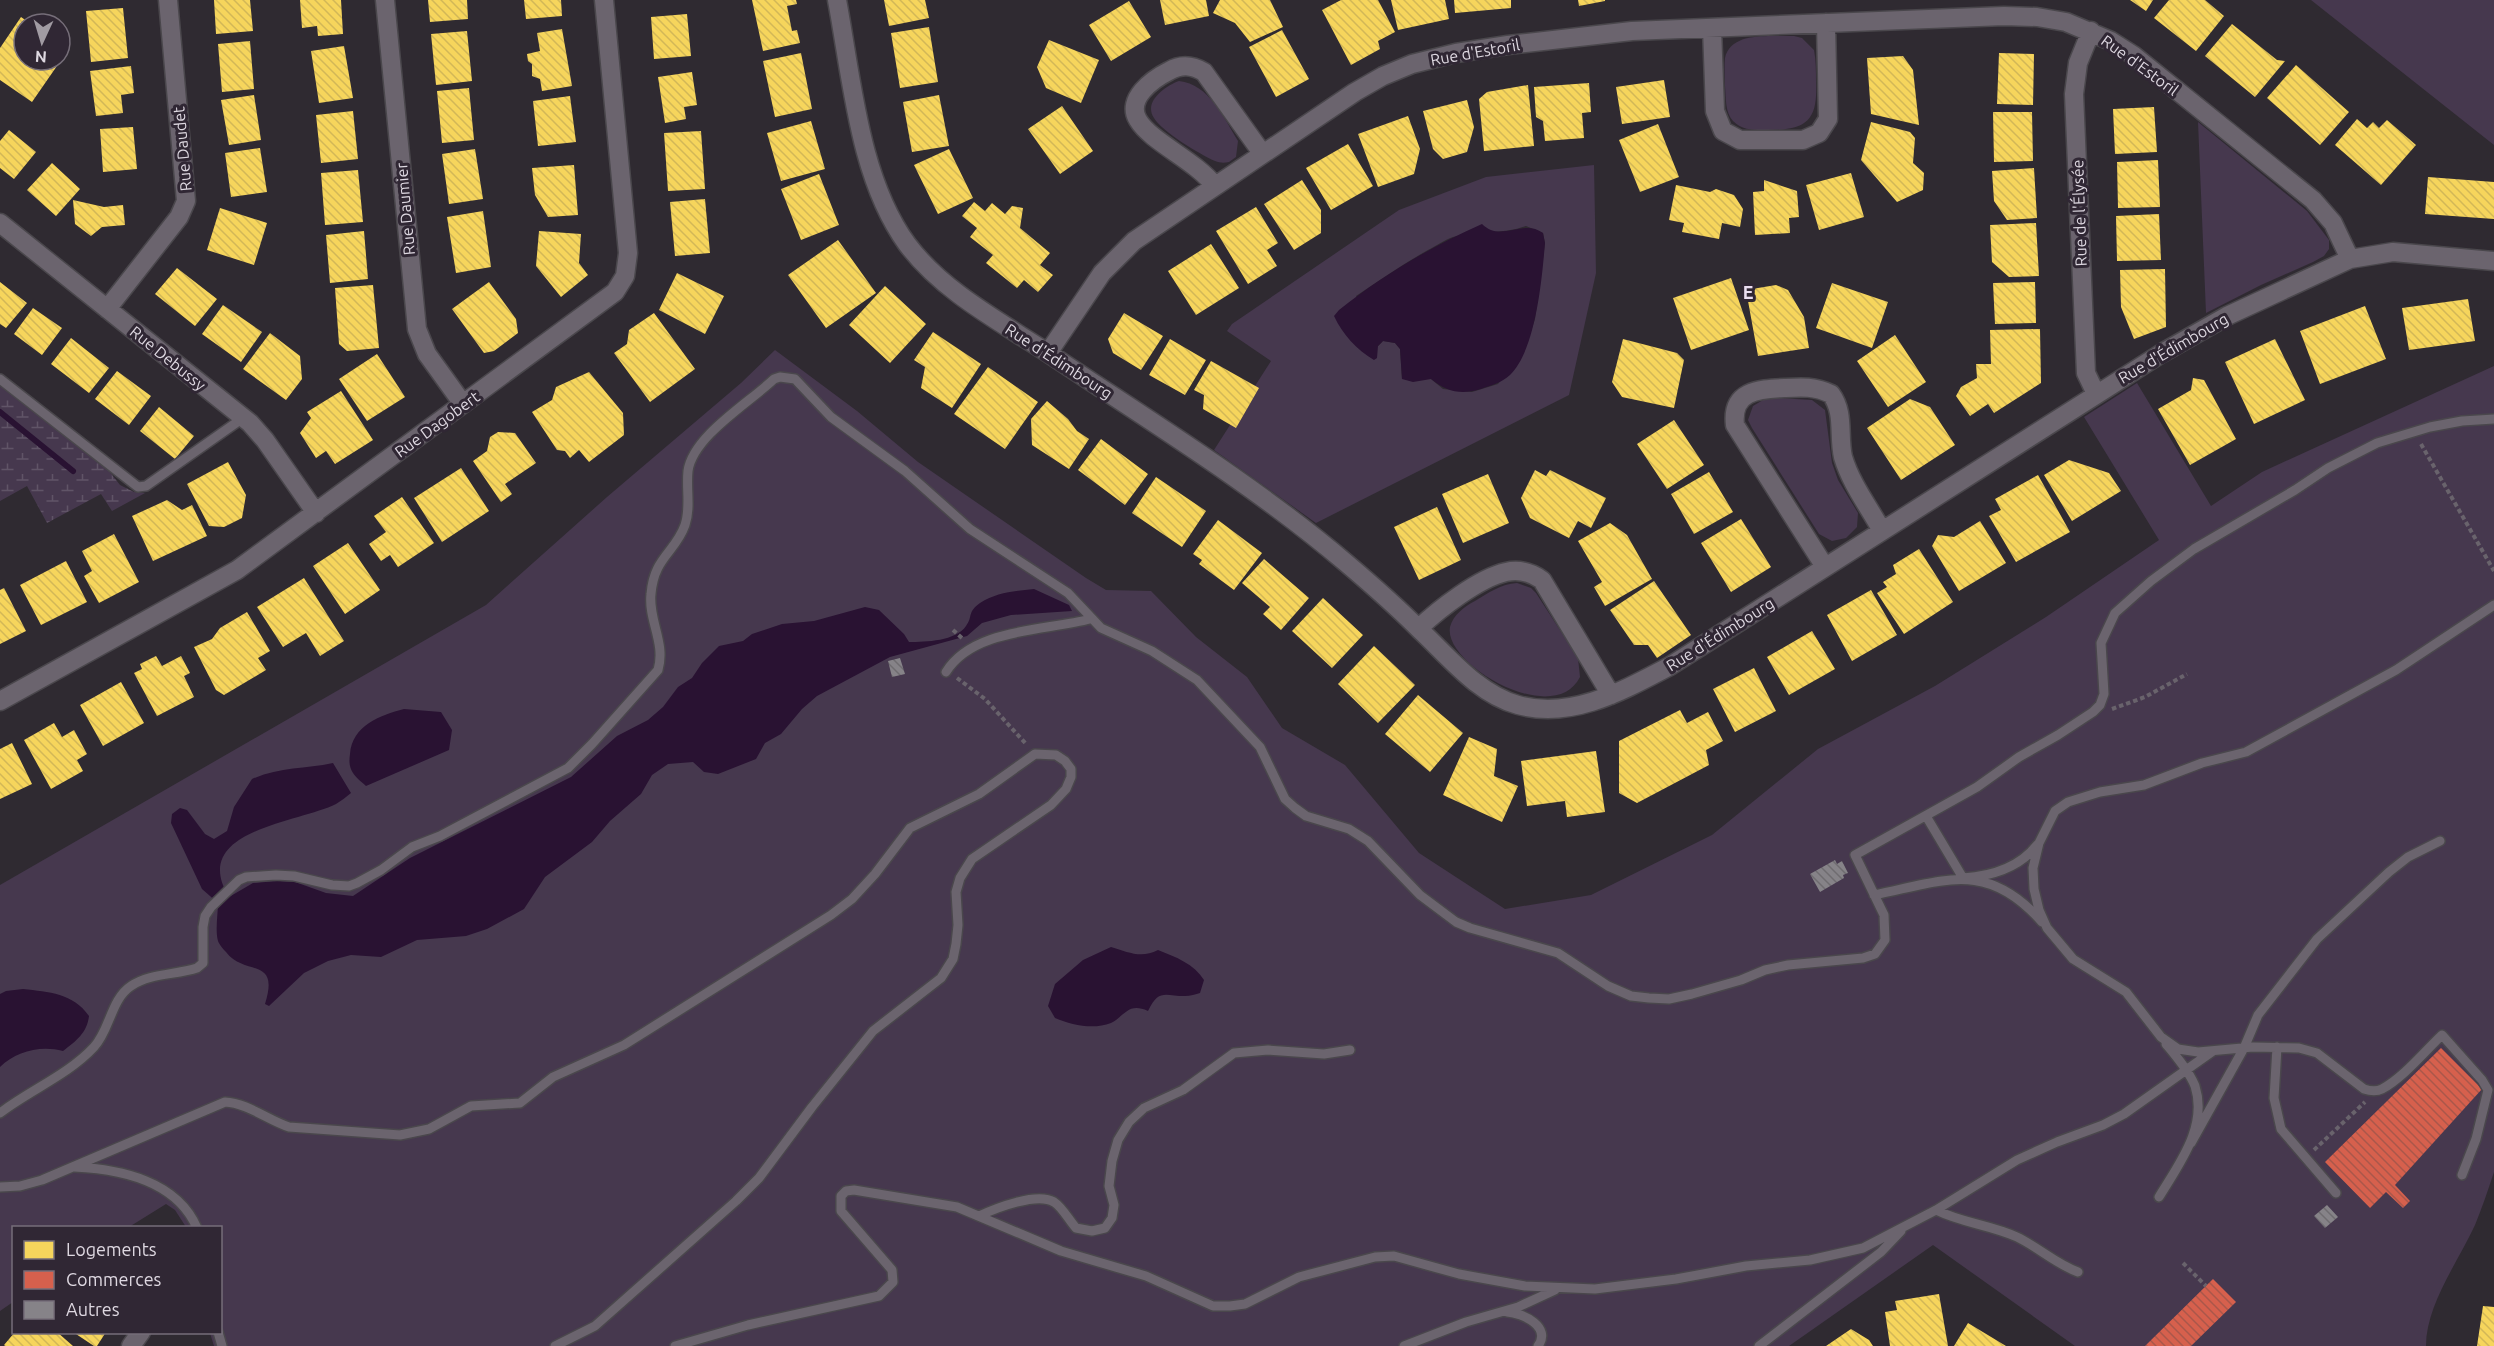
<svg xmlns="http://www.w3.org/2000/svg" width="2494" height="1346" viewBox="0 0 2494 1346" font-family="Ubuntu,sans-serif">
<defs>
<pattern id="wetland-marsh" width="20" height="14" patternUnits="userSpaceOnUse" patternTransform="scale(1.5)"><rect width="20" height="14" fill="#46384e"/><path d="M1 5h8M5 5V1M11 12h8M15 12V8" fill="none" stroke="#605467"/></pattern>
<pattern id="homes-back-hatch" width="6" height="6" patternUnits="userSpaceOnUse" patternTransform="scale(1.5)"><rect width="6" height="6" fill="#f6d55c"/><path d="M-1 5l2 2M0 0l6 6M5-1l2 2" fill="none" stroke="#d2b757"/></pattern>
<pattern id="shops-back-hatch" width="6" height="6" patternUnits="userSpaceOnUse" patternTransform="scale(1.5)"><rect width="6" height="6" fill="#d6604d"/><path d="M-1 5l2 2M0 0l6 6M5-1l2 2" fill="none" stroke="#aa574a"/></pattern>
<pattern id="building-back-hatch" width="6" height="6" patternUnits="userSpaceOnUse" patternTransform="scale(1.5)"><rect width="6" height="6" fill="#868388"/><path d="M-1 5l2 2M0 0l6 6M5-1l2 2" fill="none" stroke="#6f6c70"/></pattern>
</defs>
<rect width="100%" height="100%" fill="#2f2a31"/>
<path fill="#46384e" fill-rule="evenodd" d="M2311 0H2494V145Z
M1794 36 1802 38 1814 50C1816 60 1816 71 1816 82 1818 121 1806 130 1768 130 1755 130 1743 131 1733 121 1725 112 1726 98 1725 86 1725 77 1724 67 1725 58 1731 30 1773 37 1794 36Z
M1179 81C1209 84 1224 118 1238 141L1236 157 1229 162C1224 163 1220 163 1215 161 1201 155 1161 131 1154 118 1143 102 1165 86 1179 81Z
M2198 122 2307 211 2329 240V249L2324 256 2313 262 2261 285 2206 313Z
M1594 165 1596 273 1569 395 1316 523 1214 450 1271 361 1227 331 1232 324 1399 210 1486 177ZM1526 226 1543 233 1545 243 1535 319 1526 346 1498 384 1472 392 1443 389 1431 379H1402L1400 349 1395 343 1383 341 1378 346 1356 296C1380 280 1403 264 1428 250 1436 246 1444 240 1453 237 1477 230 1502 235 1526 226Z
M775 350 857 411 918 462 1086 578 1106 590 1151 591 1196 637 1247 677 1282 728 1345 765 1419 853 1505 909 1591 895 1712 835 1818 749 1935 686 2046 617 2159 540 2084 417 2137 383 2211 506 2262 472 2494 366V1172C2488 1190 2482 1208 2475 1225 2458 1262 2426 1305 2426 1346H2075L1933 1245 1789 1346H214L210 1333 220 1332V1228L186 1227 175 1210 166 1204 129 1227 14 1228 13 1302 0 1311V885L486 605 607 497 741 383Z
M1779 398 1812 400 1825 410 1832 463 1838 480 1858 513 1857 527 1846 538 1832 541 1819 534 1752 428 1748 420 1753 406 1763 400Z
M1517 583 1531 588 1536 593 1578 658 1580 677C1554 729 1443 664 1450 627 1453 615 1465 606 1475 601 1488 593 1501 584 1517 583Z"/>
<path fill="url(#wetland-marsh)" d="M0 381 105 466 120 485 134 492 145 493 112 511 101 494 47 523 27 486 0 501Z"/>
<path fill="#291232" d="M1482 224C1501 243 1523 218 1543 233L1545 243C1542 278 1536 350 1510 375 1501 383 1492 385 1481 389 1461 395 1447 392 1431 379L1413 382 1402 379 1400 349 1395 343 1383 341 1378 346 1377 358 1374 360C1356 349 1343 335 1334 316L1339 310C1383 275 1430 247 1482 224Z
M1034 589 1069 605 1072 611 1011 615 982 623 967 636 890 657 817 696 802 709 781 734 765 743 756 759 718 774 704 772 693 762 668 764 652 775 641 794 610 821 592 842 545 877 524 909 487 929 466 936 417 940 381 957 351 955 328 961 304 973 269 1006 265 1004C280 956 245 977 226 952 223 949 219 944 218 941 215 930 218 914 218 903L202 889 171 823 172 814 180 808 187 810 205 834 214 839 227 831 234 807 252 779C279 767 305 769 333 763L351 793C346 797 341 801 336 804 298 823 188 830 229 897L253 883 277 881 295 882 326 893 353 896 410 858 571 777 617 736 648 720 663 707 678 687 692 678 702 663 719 646 743 641 752 634 782 624 814 621 865 607 879 610 904 634 909 642C926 642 956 641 966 626 973 617 967 612 980 603 997 592 1015 591 1034 589Z
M404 709 441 712 452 730 449 750 366 786C362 782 356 778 353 773 349 767 349 761 350 754 352 726 380 715 404 709Z
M1111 947C1128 952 1141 959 1158 950 1176 957 1194 964 1204 980L1200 993C1196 994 1190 996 1185 996 1165 996 1159 988 1148 1011 1128 1002 1125 1016 1111 1023 1093 1030 1072 1025 1055 1018L1048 1006 1055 984 1083 960Z
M23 989C49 992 73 993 89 1016 87 1033 76 1041 63 1051 41 1045 16 1051 0 1067V994L6 991Z"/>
<path fill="url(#homes-back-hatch)" d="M214 0H250L253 31 216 34Z
M300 0H341L343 34 318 36 317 26 302 28Z
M428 0H467L468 19 430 22Z
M524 0H561L562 16 526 19Z
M752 0H796L797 4 787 6 792 31 797 30 800 43 763 51Z
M884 0H925L929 18 889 26Z
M1160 0H1206L1209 16 1165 25Z
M1220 0H1270L1283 27 1250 42 1235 23 1213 13Z
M1341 0H1378L1395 32 1378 41 1380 49 1351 65 1322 10Z
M1391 0H1445L1449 19 1398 30Z
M1454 0H1511V8L1455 13Z
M1578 0H1605V1L1579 6Z
M2130 0H2153L2146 11Z
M2169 0H2205L2224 16 2196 51 2154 18Z
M1129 1 1151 37 1111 61 1089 25Z
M123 8 128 58 91 62 86 11Z
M687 14 691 56 654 59 651 17Z
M21 17 31 24H24V60H58L59 63 32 102 0 80V48Z
M2232 24 2277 60 2285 61 2255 97 2205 56Z
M929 27 938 82 900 88 891 33Z
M562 29 572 86 542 91 540 79 532 76V64L528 61 527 54 540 51 537 33Z
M1282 30 1309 79 1276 97 1249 47Z
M467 31 472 81 436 85 431 34Z
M1049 40 1099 60 1081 103 1046 88 1037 67Z
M250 41 254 89 222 92 218 44Z
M344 46 353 98 319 103 311 51Z
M801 53 812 109 775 117 763 61Z
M1999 53 2034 54 2033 105 1997 104Z
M1903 56 1913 70 1919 125 1871 114 1867 58Z
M2296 65 2349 112 2320 145 2267 98Z
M131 66 134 93 121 95 123 113 96 116 90 71Z
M692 72 697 105 684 107 686 119 665 123 658 77Z
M1664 80 1670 117 1622 124 1616 87Z
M1589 83 1591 112 1582 113 1584 138 1545 141 1543 121 1536 117 1534 87Z
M1528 85 1534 146 1484 151 1479 99 1487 92Z
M469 88 474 140 442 143 437 91Z
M254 95 261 140 229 145 221 100Z
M939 95 949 146 912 152 903 102Z
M570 96 576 142 538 146 533 101Z
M1467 100 1474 127 1467 152 1443 159 1433 149 1423 111Z
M1062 106 1093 151 1060 174 1028 129Z
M2154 107 2157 152 2115 154 2113 109Z
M353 111 358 159 321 163 316 115Z
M1993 112H2032L2033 161 1994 162Z
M1408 116 1420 149 1414 174 1378 187 1358 134Z
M2357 119 2367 128 2373 122 2379 128 2387 120 2416 145 2381 185 2335 145Z
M811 121 825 169 781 181 767 133Z
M1871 122 1910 132 1915 138 1913 163 1924 173 1923 190 1897 202 1861 160Z
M1658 124 1679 177 1640 192 1619 140Z
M133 127 137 169 103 172 100 129Z
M9 130 36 152 14 179 0 168V141Z
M701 131 705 189 668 191 664 133Z
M1348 144 1373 186 1331 210 1306 168Z
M260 148 267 192 231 197 225 153Z
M475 149 483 199 449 204 442 154Z
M949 149 973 198 938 214 914 165Z
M2158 160 2160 207 2118 208 2117 162Z
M52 163 80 189 56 216 27 190Z
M574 165 578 215 548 217 535 195 532 168Z
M2034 168 2037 218 2007 220 1994 201 1992 171Z
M358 170 363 222 325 225 321 173Z
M1851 173 1864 217 1819 230 1806 185Z
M819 174 839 225 801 240 781 189Z
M2428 177 2494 182V219L2425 214Z
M1302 180 1321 210V233L1294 250 1264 204Z
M1764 180 1797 191 1799 217 1789 218 1790 233 1755 235 1753 192 1764 191Z
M1676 185 1710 192 1716 189 1734 195 1743 209 1740 227 1722 223 1719 239 1682 232 1684 223 1669 220Z
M705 199 710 253 675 256 670 202Z
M73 200 104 207 123 205 125 225 102 227 91 236 75 224Z
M974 202 985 211 992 203 1005 214 1012 206 1023 208 1020 228 1050 253 1040 265 1053 275 1038 292 1024 280 1017 288 986 263 993 255 970 237 977 228 962 216Z
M1256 207 1278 243 1267 250 1277 266 1248 284 1216 231Z
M220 208 267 223 254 265 207 250Z
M483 211 491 267 456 273 447 217Z
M2159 214 2161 260 2117 261 2116 216Z
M2036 223 2039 276 2009 277 1992 262 1990 225Z
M364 231 368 279 330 283 326 235Z
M539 231 581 234 579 263 588 275 561 297 536 266Z
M838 240 876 293 826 328 788 275Z
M1211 244 1239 288 1196 315 1168 271Z
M177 268 217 299 195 326 155 294Z
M2165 269 2166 327 2134 339 2121 307 2120 270Z
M677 273 724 296 705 334 659 310Z
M1731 278 1749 330 1691 350 1673 298Z
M0 282 27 303 6 328 0 324Z
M489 282 516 319 518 333 494 351 484 353 452 309Z
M2035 282 2036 323 1995 324 1993 283Z
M1832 283 1888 302 1872 348 1816 328Z
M373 285 379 348 347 351 339 344 335 288Z
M1776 285 1788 290 1804 317 1809 348 1758 356 1746 290Z
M885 286 926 324 890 363 849 325Z
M2468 299 2475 341 2409 350 2402 308Z
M223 305 262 332 241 362 202 334Z
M2365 306 2386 359 2320 384 2300 331Z
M33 308 62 328 42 355 14 334Z
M654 313 695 369 650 402 614 353 627 344 629 330Z
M1124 313 1163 336 1141 370 1113 353 1108 339Z
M2040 329 2041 383 1994 413 1988 404 1970 416 1956 396 1961 387 1977 378 1976 364H1991L1990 330Z
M933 332 981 364 952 408 921 388 925 367 914 360Z
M270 333 300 356 302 379 286 400 243 369Z
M1895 335 1926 382 1888 407 1857 361Z
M71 338 109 368 89 393 51 364Z
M1170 339 1206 360 1185 395 1149 375Z
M1623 339 1677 353 1684 360 1674 408 1622 397 1612 382Z
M2275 339 2305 400 2254 424 2225 362Z
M377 354 405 397 367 421 339 379Z
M1211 361 1259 388 1236 428 1203 409 1204 395 1194 390Z
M988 367 1038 402 1005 449 954 414Z
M117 371 151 396 129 425 95 399Z
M589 372 623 413 624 435 589 462 579 450 570 458 565 451 557 450 532 412 552 400 556 387Z
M2193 378 2204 380 2236 439 2190 465 2158 409 2191 390Z
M341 391 373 440 335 464 326 451 316 458 300 433 311 418 307 412Z
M1910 399 1930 407 1955 445 1901 480 1867 428Z
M1047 401 1068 419 1077 431 1089 439 1069 469 1032 445 1031 419Z
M159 407 194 436 175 459 140 431Z
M1674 420 1704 465 1667 489 1637 444Z
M498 432 515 433 536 463 505 484 512 494 501 502 473 461 487 451 490 437Z
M1101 439 1148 474 1125 505 1078 470Z
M2069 460 2109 473 2121 491 2072 521 2044 475Z
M228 462 246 495 242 518 224 527 209 526 187 484Z
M461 468 489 511 442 542 414 498Z
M1535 470 1546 476 1550 470 1606 498 1591 528 1578 521 1569 538 1530 518 1521 498Z
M1709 472 1733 512 1694 534 1671 494Z
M1488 474 1509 523 1463 543 1442 494Z
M2038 475 2070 532 2016 562 1989 516 2001 510 1995 499Z
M1156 477 1206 511 1182 547 1132 513Z
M402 497 434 543 398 567 390 555 381 561 369 544 386 532 374 516Z
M167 500 182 510 192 505 207 536 153 561 132 516Z
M1437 507 1461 560 1419 580 1394 527Z
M1741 519 1771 567 1731 592 1701 543Z
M1218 520 1262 553 1234 590 1199 564 1202 560 1193 554Z
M1980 521 2006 563 1959 591 1932 546 1938 535 1954 537Z
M1610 523 1627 535 1652 579 1605 606 1594 587 1602 582 1578 541Z
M114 534 139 582 99 603 84 576 92 571 82 551Z
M348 543 380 590 345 614 313 566Z
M1919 549 1953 602 1904 634 1877 593 1887 587 1883 582 1896 574 1893 565Z
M1264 559 1309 598 1281 630 1263 614 1270 607 1242 583Z
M66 561 87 602 41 625 20 585Z
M304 578 344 641 320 656 306 633 283 647 257 607Z
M1654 581 1691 635 1657 658 1648 645H1634L1610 610Z
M4 588 26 631 0 644V590Z
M1871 590 1897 635 1852 661 1827 615Z
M1323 598 1363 635 1332 668 1292 631Z
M247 612 270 651 258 658 266 670 224 695 216 690 194 647 212 639 220 628Z
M1812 631 1835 669 1789 695 1767 657Z
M1374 646 1415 685 1378 723 1338 684Z
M156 656 162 666 181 656 190 673 184 676 194 697 157 716 134 673 142 669 140 664Z
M1754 668 1776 711 1735 732 1713 689Z
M121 682 144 723 103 746 80 705Z
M1418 695 1463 733 1430 772 1385 734Z
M1680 710 1687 723 1708 712 1723 741 1706 750 1709 765 1637 803 1619 793V741Z
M54 723 62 737 74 730 87 754 77 760 83 771 51 789 24 740Z
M1469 737 1497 749 1494 776 1518 786 1502 822 1443 795Z
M12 743 32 784 0 799V749Z
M1596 751 1605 812 1567 817 1565 801 1527 806 1521 761Z
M1939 1294 1948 1346H1890L1885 1312 1897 1310 1895 1301Z
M2483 1306 2494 1307V1346H2477Z
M1968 1323 2006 1346H1954Z
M1851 1329 1869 1340 1873 1346H1826Z
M15 1332H57L73 1346H5L4 1345Z
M73 1332H106L97 1346H94Z"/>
<path fill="url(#shops-back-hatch)" d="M2441 1048 2482 1089 2395 1185 2410 1201 2403 1208 2386 1192 2370 1208 2325 1162Z
M2213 1279 2236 1302 2191 1346H2145Z"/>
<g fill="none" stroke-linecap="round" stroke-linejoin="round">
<path stroke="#291232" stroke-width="6" d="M0 412 73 471"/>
</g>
<path fill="url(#building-back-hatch)" d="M900 658 905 674 892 677 888 661Z
M1835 860 1837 864 1842 861 1848 873 1843 875 1844 878 1820 892 1810 874Z
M2327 1205 2338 1217 2325 1228 2314 1216Z"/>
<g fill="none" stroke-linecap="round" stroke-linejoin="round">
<defs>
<path id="lane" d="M0 379 138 487 146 486 243 418
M946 672C973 628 1046 631 1090 619
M1926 816 1963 878C1992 876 2019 868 2037 845
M1874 895C1944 881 1987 859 2042 922
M2277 1047 2274 1098 2281 1129 2336 1193
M0 1113C30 1090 68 1075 94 1047 110 1030 111 999 131 986 150 973 176 975 197 968L203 963V927L205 916 211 907 239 880 246 877 276 875 294 876 332 885 349 886 357 883 381 870 412 847 440 836 568 768 592 744 658 670C666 643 648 620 651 594 654 557 675 553 685 525 691 507 686 490 688 471 693 436 749 403 774 379L780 377 795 379 831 417 905 471 970 529 1068 593 1101 628 1152 651 1197 680 1260 747 1285 799 1295 808 1306 816 1349 829 1368 841 1420 895 1456 922 1470 928 1558 953 1608 986 1631 996 1649 998 1669 999 1692 994 1741 980 1765 970 1788 965 1863 958 1875 954 1885 940 1884 915 1855 855 1977 787 2019 757 2058 735 2093 712 2100 705 2104 694 2101 643 2115 613 2151 581 2194 549 2295 490 2328 468 2377 443 2430 427 2462 421 2494 419
M2191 1143 2244 1048 2258 1015 2317 939 2389 872 2408 857 2440 841
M74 1167C120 1169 177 1181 197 1228
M2462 1175 2476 1139 2488 1090 2482 1080 2442 1035C2425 1051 2403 1078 2382 1089 2376 1092 2370 1091 2364 1089L2317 1053 2299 1048 2253 1047 2198 1052 2178 1049 2161 1037 2126 992 2073 959 2047 928 2039 910 2034 889 2033 868 2039 843 2055 811 2068 802 2100 792 2144 785 2202 763 2246 752 2396 670 2494 605
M0 1187 20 1186 42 1180 225 1102C247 1103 268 1120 289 1127L400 1135 429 1129 471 1106 520 1103 553 1077 624 1045 831 915 852 899 875 874 910 828 979 794 1035 754 1056 755 1065 761 1071 769V777L1066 789 1051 805 972 859 960 878 956 892 958 925 956 944 953 959 941 978 873 1031 812 1107 759 1178 736 1201 595 1326 555 1346
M2159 1197C2179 1164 2208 1127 2195 1086 2189 1071 2176 1056 2166 1044
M1936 1210C1962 1223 1991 1225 2017 1237 2038 1247 2056 1264 2078 1272
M979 1216C996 1208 1037 1192 1054 1202 1062 1207 1069 1220 1076 1228L1092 1231 1105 1228 1112 1218 1114 1205 1109 1186 1112 1161 1118 1140 1129 1122 1144 1108 1183 1090 1234 1053 1268 1050 1324 1054 1350 1050
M1507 1312C1523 1313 1552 1327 1538 1346
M218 1332 222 1346
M675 1346 748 1325 879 1296 893 1282 892 1270 841 1211V1196L846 1191 854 1190 957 1207 1061 1251 1146 1276 1213 1306H1230L1245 1304 1299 1277 1375 1257 1394 1256 1459 1274 1525 1286 1595 1289 1676 1279 1746 1266 1810 1260 1863 1248 1936 1210 2017 1160 2057 1142 2103 1125 2124 1114 2213 1051
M1404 1346 1466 1322 1518 1307 1555 1290
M1759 1346 1881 1252 1901 1231"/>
<path id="street" d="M385 0 417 329 427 354 463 404
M837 0C852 79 859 178 907 244 942 291 999 321 1048 353 1148 420 1253 484 1345 562 1371 584 1396 606 1420 630 1449 657 1478 694 1518 705 1572 720 1624 690 1670 666L2162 353 2227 316 2350 259 2393 252 2494 261
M1712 28 1715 111 1723 131 1740 140H1803L1819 133 1828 119 1826 23
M2091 31 2078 63 2074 94 2086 373 2096 394
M1215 186C1195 160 1151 142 1138 120 1125 99 1153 79 1169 71 1181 64 1192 65 1204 72L1262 153
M0 223 250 423 265 440 316 513
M107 309 179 217 186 201 168 0
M1048 353 1102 273 1134 241 1355 92 1383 76 1412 64 1456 53 1508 45 1632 31 2004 16 2037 17 2066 22 2111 41 2133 55 2313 200 2333 223 2350 259
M1825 567 1735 425C1731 391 1758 389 1784 388 1801 387 1815 386 1831 394 1845 413 1838 435 1843 457 1851 484 1869 507 1882 531
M1419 628C1439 609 1479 578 1506 572 1519 569 1532 573 1542 580L1611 695
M0 701 237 570 615 292 625 276 628 253 604 0
M131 1346 141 1332"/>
</defs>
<use href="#lane" stroke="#4a474c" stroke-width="12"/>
<use href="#street" stroke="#4a474c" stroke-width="21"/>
<path stroke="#69636c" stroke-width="4" stroke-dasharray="4.5 3" stroke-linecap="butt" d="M2421 444 2494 571
M953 630 963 639
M957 678 985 699 1027 745
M2112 709 2145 697 2187 674
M2314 1150 2365 1102
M2183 1263 2206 1286"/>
<use href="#lane" stroke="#6b646e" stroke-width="9"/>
<use href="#street" stroke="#6b646e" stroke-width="18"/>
</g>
<g text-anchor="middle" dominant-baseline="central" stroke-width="6" stroke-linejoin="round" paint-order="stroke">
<g font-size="16" fill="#ded8e1" stroke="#302734">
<text transform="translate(1475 52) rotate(-10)">Rue d'Estoril</text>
<text transform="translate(2140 65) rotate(36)">Rue d'Estoril</text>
<text transform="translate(182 149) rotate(-95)">Rue Daudet</text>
<text transform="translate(405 209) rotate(-95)">Rue Daumier</text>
<text transform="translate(2079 213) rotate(-92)">Rue de l'Élysée</text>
<text transform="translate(2173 348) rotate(-30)">Rue d'Édimbourg</text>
<text transform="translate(168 358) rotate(39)">Rue Debussy</text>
<text transform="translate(1059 361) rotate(33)">Rue d'Édimbourg</text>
<text transform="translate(437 424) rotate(-36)">Rue Dagobert</text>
<text transform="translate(1720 634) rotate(-32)">Rue d'Édimbourg</text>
</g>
<g font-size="18" font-weight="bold" fill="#eadef0" stroke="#302734">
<text x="1748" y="292">E</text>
</g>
</g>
<rect x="12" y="1226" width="210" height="108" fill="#302734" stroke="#766e79" stroke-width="1.5"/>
<rect x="24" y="1241" width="30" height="18" fill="#f6d55c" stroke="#766e79" stroke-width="1.5"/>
<text x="66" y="1256" font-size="18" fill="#ded8e1">Logements</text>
<rect x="24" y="1271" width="30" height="18" fill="#d6604d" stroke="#766e79" stroke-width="1.5"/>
<text x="66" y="1286" font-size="18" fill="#ded8e1">Commerces</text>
<rect x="24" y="1301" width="30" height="18" fill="#868388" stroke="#766e79" stroke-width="1.5"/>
<text x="66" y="1316" font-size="18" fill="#ded8e1">Autres</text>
<g transform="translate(42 42) rotate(184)"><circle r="28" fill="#302734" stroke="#766e79" stroke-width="1.5"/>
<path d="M0-4.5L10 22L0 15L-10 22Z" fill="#a19ba3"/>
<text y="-9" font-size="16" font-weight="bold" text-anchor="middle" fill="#ded8e1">N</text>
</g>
</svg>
